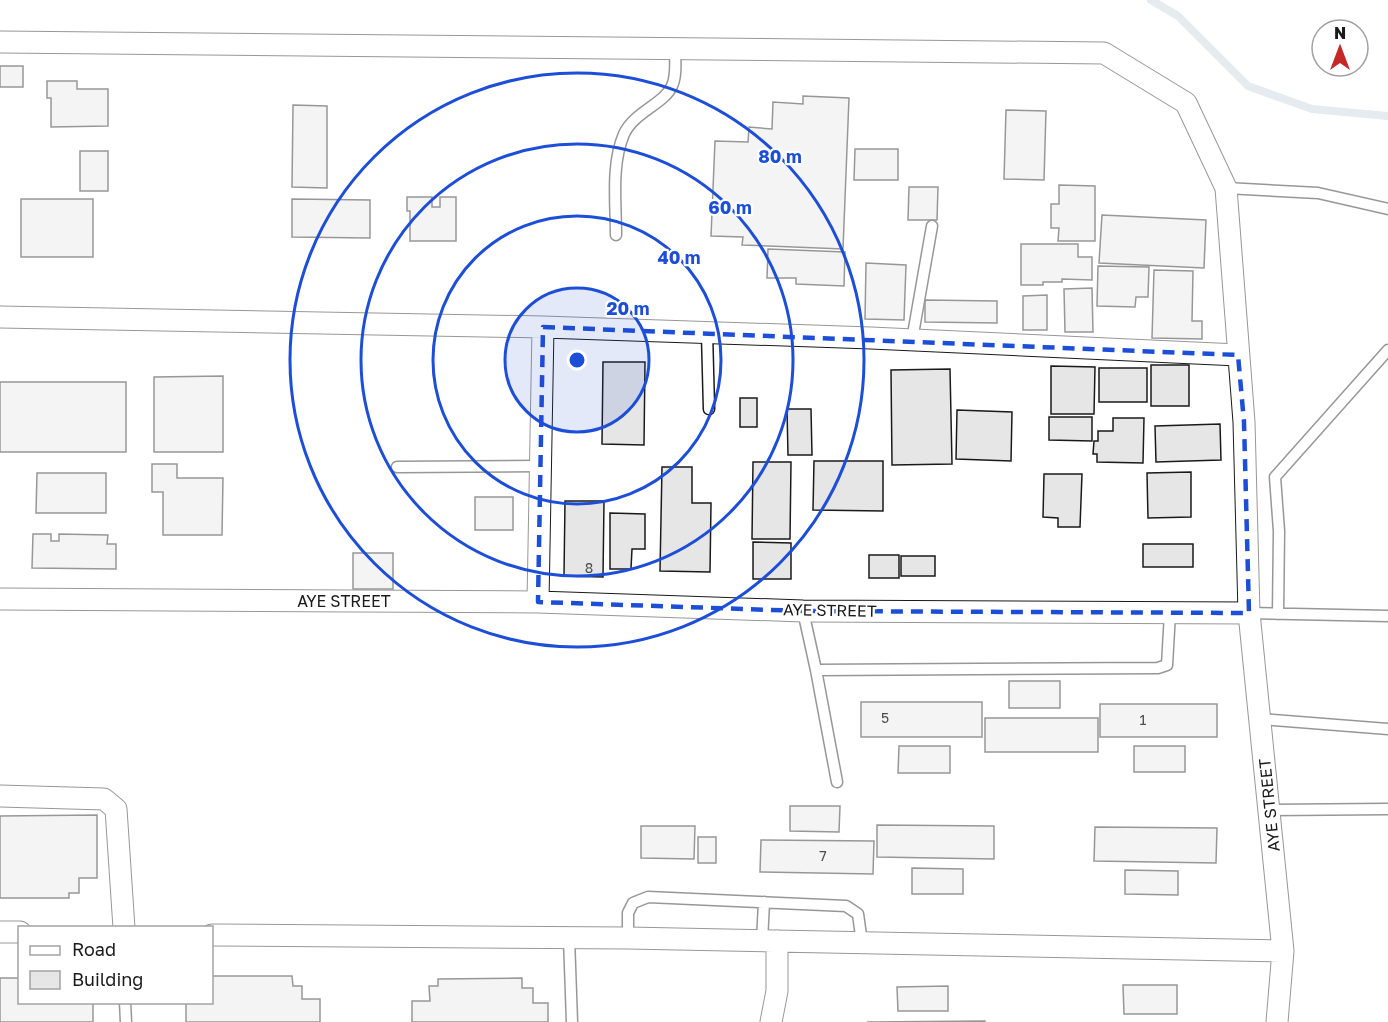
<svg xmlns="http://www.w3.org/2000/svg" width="1388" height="1022" viewBox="0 0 1388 1022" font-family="'Golos Text',sans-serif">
<rect width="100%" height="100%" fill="#fff"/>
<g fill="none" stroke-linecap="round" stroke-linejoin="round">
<path stroke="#c6d2dc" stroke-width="8" d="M1151 0 1178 16 1248 86 1312 109 1388 116"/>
</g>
<path fill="#e6e6e6" stroke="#1a1a1a" stroke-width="1.5" d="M0 66H23V87H0Z
M47 81H77V89H108V126L51 127V98H47Z
M803 96 849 98 843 249 742 245 743 237 711 236 715 141 748 142 749 127 772 129 773 102 803 104Z
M293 105 327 106V188L292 187Z
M1006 110 1046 111 1044 180 1004 179Z
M855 149H898V180H854Z
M80 151H108V191H80Z
M1059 185 1095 186V241H1058L1059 228H1051V204H1059Z
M909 187H938L937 220H908Z
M407 197H432V207H440V197H456V241H410V211H407Z
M21 199H93V257H21Z
M292 199 370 200V238L292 237Z
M1102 215 1206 220 1204 268 1099 263Z
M1021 244H1078V257H1092V280L1062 279V282H1043V285H1021Z
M768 249 845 252 844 286 796 284V278H767Z
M866 263 906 265 904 320 865 319Z
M1098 266 1149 267 1148 297H1136L1135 307 1097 306Z
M1154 270 1193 271 1192 321H1202V339L1152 338Z
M1092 288 1093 332H1065L1064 289Z
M1047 295V330H1023V296Z
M925 300 997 301V323L925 322Z
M603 362H645L644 445 602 444Z
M1151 365H1189V406H1151Z
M1051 366 1095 367 1094 414H1051Z
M1099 368H1147V402H1099Z
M950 369 952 464 892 465 891 370Z
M223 376V452H154V377Z
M0 382H126V452H0Z
M740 398H757V427H740Z
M787 409H811L812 455H788Z
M957 410 1012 412 1011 461 956 459Z
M1049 417H1092V441L1049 440Z
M1113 418H1144L1143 463 1097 462V454H1093L1094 441H1098V431H1113Z
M1220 424 1221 460 1156 462 1155 426Z
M814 461H883V511L813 510Z
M753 462H791L790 539H752Z
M152 464H177V478H223L222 535H163V492H152Z
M662 467H692V503H711L710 572 660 571Z
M1191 472V517L1148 518 1147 473Z
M37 473H106V513H36Z
M1044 474H1082L1080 527H1058V518L1043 517Z
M475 497H513V530H475Z
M565 501H604L603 577 564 576Z
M610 513 645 514V549H632L631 569H610Z
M33 534H51V541H59V534L108 535 107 544H116V569L32 568Z
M753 542 791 543V579H753Z
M1143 544H1193V567H1143Z
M353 553H393V589H353Z
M869 555H899V578H869Z
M901 556H935V576H901Z
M1009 681H1060V708H1009Z
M861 702H982V737H861Z
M1100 704H1217V737H1100Z
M985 718H1098V752H985Z
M899 746H950V773H898Z
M1134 746H1185V772H1134Z
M790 806H840L839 832 790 831Z
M97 815V878H79V893H69V898H0V816Z
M877 825 994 826V859L877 857Z
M641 826H695L694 859 641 858Z
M1095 827 1217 828 1216 863 1094 861Z
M698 837H716V863H698Z
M761 840 874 841 873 874 760 872Z
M912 868 963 869V894H912Z
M1125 870 1178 871V895L1125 894Z
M212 976H292L293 986H302V999H320V1022H186V1002H212Z
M0 978H20V1002H93V1022H0Z
M522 978V988H533V1003H548V1022H412V1001H430L429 986H438V979Z
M1123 985H1177V1014H1124Z
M948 986V1011H898L897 987Z
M985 1021V1022H867Z"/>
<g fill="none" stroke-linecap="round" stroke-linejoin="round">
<defs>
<path id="service" d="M1226 188 1318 193 1388 209
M616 235C616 203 611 164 624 134 634 112 664 104 672 86 677 75 675 60 675 49
M707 333 709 409
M912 340 932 226
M397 467 540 466
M803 611 816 670 1158 668 1167 665 1170 613
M1249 613 1388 616
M1278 614 1279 531 1275 477 1388 350
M816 670 837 782
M1260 719 1388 729
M1270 810 1388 809
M569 938 572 1022
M628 938V913L633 903 648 897 846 906 858 914 862 943
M762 941 764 902
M125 1002 126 1022"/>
<path id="minor" d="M0 42 1104 53 1186 103 1226 188 1244 422 1249 613
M0 317 543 327 871 338 1238 355
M0 599 538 602 803 611 1249 613 1283 951 1277 1022
M538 602 543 327
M0 796 104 799 116 809 124 928
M0 932H20
M212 935 628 938 1283 951
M771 1022 777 991V941"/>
</defs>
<use href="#service" stroke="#1a1a1a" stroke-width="13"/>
<use href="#minor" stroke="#1a1a1a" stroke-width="23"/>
<use href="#service" stroke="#fff" stroke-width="10"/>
<use href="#minor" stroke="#fff" stroke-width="21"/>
</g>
<path d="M0 0H1388V1022H0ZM543 327 1238 355 1244 422 1249 613 803 611 538 602Z" fill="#fff" fill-opacity=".55" fill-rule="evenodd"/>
<path fill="none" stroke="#1d4ed8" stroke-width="4.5" stroke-dasharray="12 8" stroke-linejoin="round" d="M543 327 1238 355 1244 422 1249 613 803 611 538 602Z"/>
<circle cx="577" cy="360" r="72" fill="#1d4ed8" fill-opacity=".12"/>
<g fill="none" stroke="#1d4ed8" stroke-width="3">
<circle cx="577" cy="360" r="72"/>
<circle cx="577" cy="360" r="144"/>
<circle cx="577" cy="360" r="216"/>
<circle cx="577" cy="360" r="287"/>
</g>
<g text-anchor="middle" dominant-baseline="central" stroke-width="4.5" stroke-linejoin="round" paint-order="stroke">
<g font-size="14" fill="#4d4d4d">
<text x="589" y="567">8</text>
<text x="885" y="717">5</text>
<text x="1143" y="719">1</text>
<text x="823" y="855">7</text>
</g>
<g font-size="16" fill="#1a1a1a" stroke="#fff">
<text x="344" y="601">AYE STREET</text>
<text transform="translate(830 610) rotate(1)">AYE STREET</text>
<text transform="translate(1269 805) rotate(-96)">AYE STREET</text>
</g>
</g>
<circle cx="577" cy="360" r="9" fill="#1d4ed8" stroke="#fff" stroke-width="3"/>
<g font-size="18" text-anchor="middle" font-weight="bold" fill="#1d4ed8" stroke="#fff" stroke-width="4.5" stroke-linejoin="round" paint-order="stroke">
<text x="780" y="163">80 m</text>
<text x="730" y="214">60 m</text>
<text x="679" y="264">40 m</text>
<text x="628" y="315">20 m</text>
</g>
<rect x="18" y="926" width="195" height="78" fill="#ffffff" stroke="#a3a3a3" stroke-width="1.5"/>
<rect x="30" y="946" width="30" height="9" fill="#ffffff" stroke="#a3a3a3" stroke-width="1.5"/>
<text x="72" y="956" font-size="18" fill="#1a1a1a">Road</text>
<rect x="30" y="971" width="30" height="18" fill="#e6e6e6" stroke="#a3a3a3" stroke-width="1.5"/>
<text x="72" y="986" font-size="18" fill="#1a1a1a">Building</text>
<g transform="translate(1340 48)"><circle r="28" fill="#ffffff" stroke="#a3a3a3" stroke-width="1.5"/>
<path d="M0-4.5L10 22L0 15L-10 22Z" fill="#c62828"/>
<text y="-9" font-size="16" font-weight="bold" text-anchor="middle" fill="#1a1a1a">N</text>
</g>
</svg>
